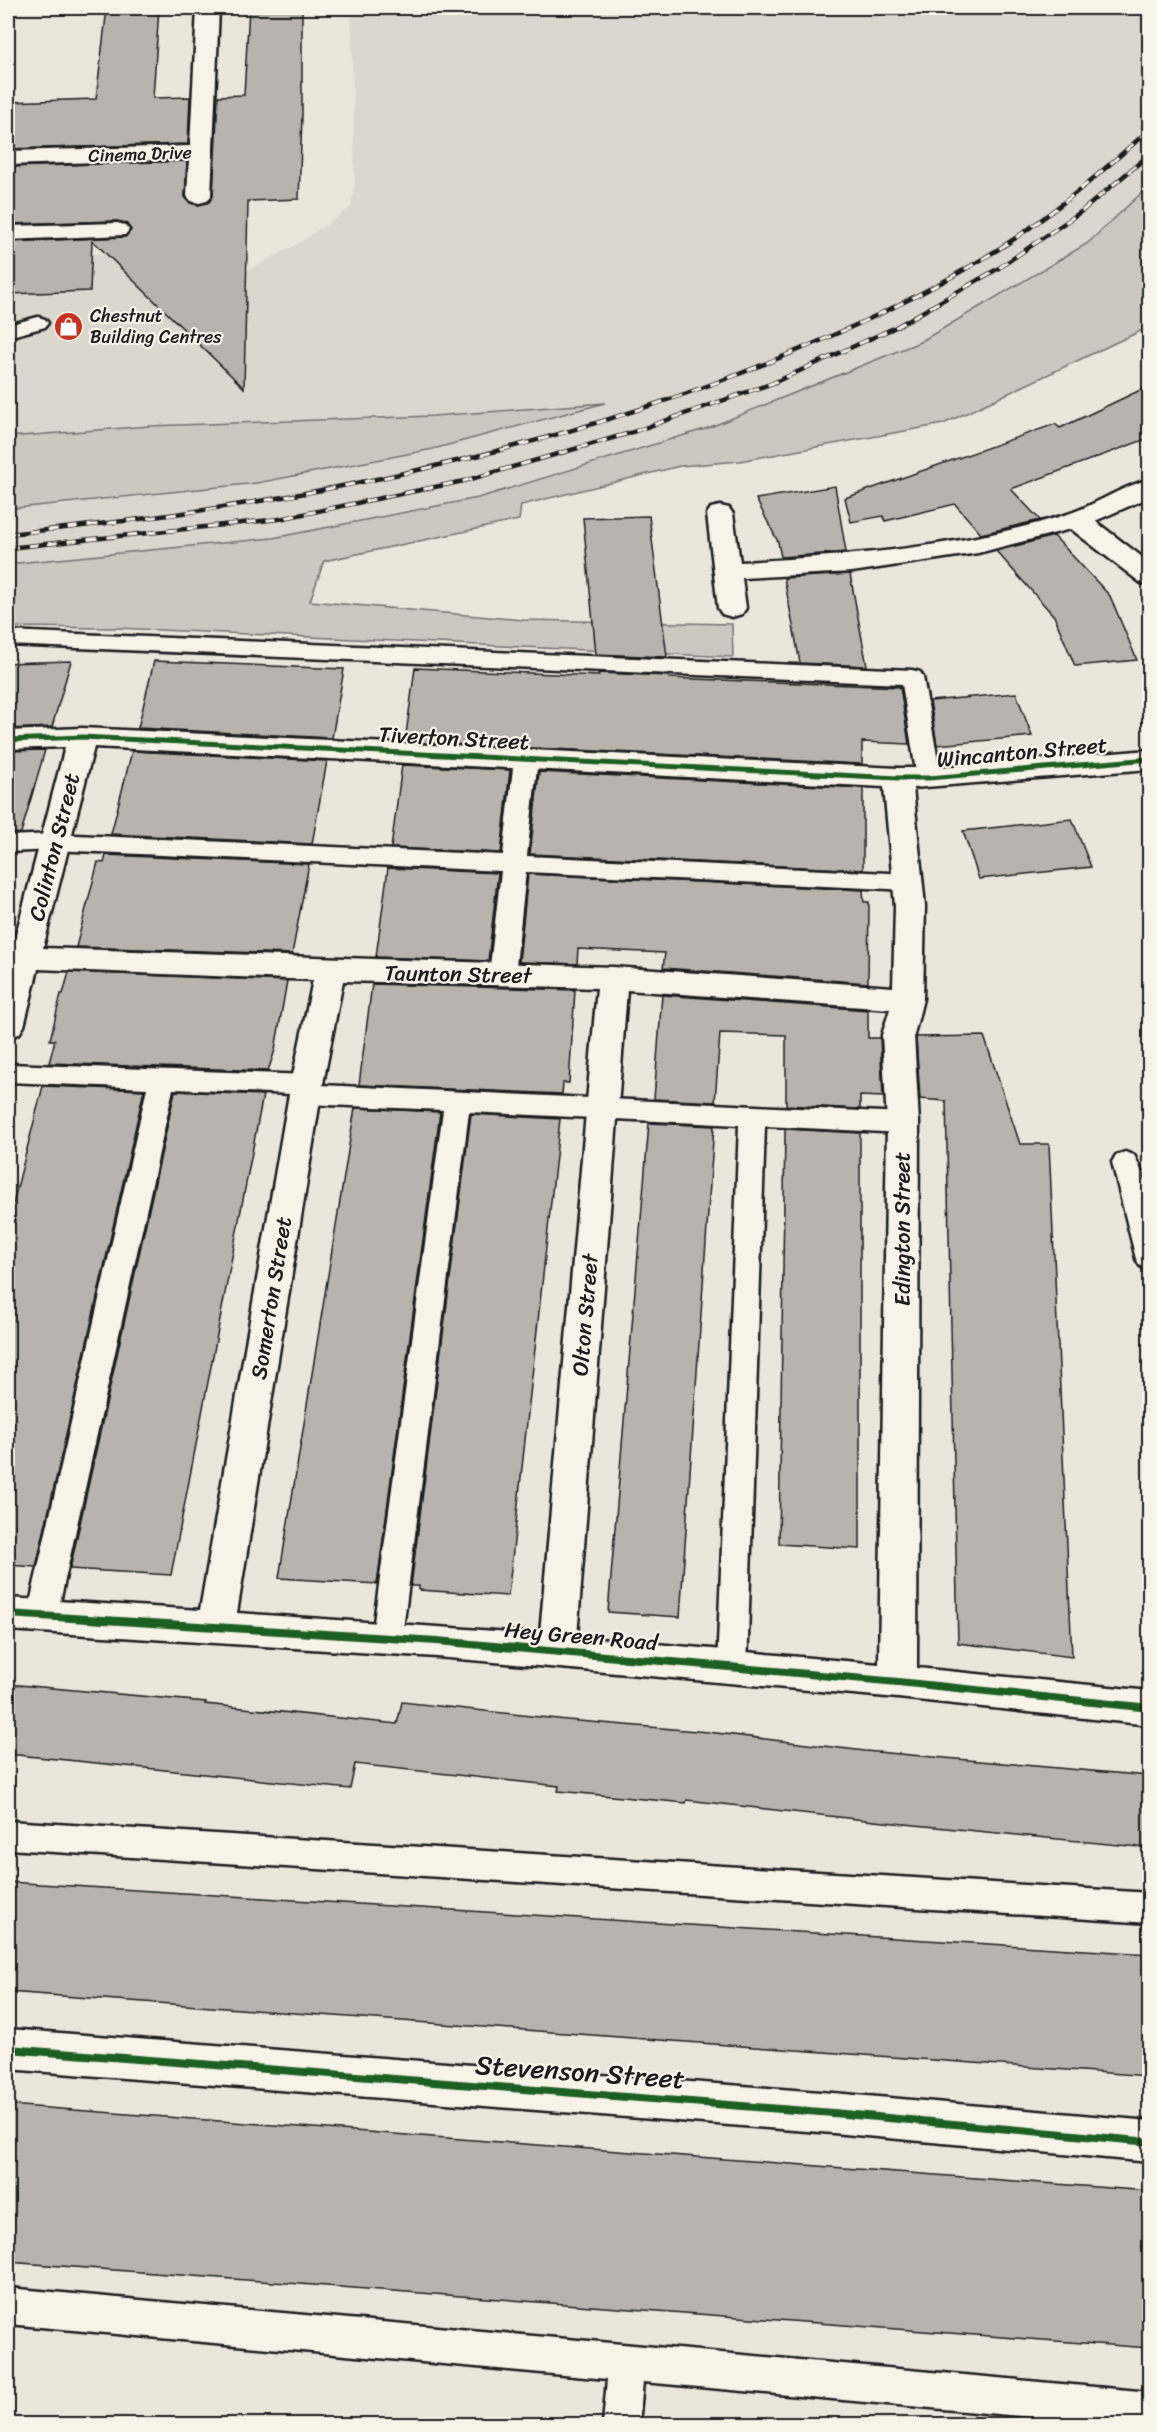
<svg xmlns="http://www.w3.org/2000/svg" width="1157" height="2432" viewBox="0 0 1157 2432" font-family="Sriracha,sans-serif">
<rect width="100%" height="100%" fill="#eae6dc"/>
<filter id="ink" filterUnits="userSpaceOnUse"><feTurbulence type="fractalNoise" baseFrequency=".0167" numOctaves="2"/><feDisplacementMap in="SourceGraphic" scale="12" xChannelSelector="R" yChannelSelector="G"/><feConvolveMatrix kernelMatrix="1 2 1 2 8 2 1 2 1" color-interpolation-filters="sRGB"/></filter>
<g filter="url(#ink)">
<path fill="#dad7ce" d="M351 8H1149V186L1088 243 920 342 708 428 478 498 273 538 8 564V509L257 483 433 449 601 404 433 416 150 426 8 437V256L152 252 181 307 301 242 351 207 355 182Z"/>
<path fill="#ccc8c0" stroke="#74726e" stroke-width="1.5" d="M1149 186V327L943 424 740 461 680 466 521 505 519 520 324 561 310 601 523 620 732 624 733 657 117 628 8 627V564L273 538 478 498 708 428 920 342 1088 243Z
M605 403 433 449 257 483 8 509V437L150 426 433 416Z"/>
<path fill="#b6b4ac" stroke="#1c1c1c" stroke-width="1.5" d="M107 8H159L153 98 190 97 188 144 8 149V102L96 99Z
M249 8H302V116L299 199 248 201 244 388 92 240 90 291 8 294V242L125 237 131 230 126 223 117 221 8 224V167L187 161 185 197 190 203 198 205 209 202 213 196 218 96 244 95Z
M1149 386V438L1011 489 1040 520 981 534 955 504 885 521 883 516 851 522 845 498 1055 424 1060 428Z
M835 486 846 552 781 557 778 542 756 499Z
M649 516 667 657 596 654 583 518Z
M1054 536 1110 596 1137 660 1075 666 1054 616 996 551Z
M850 574 867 666 800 663 784 578Z
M71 661 52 727 8 729V663Z
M154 661 344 669 332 738 138 728Z
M415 668 599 676 598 673 669 676V678L900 687 909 744 862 742V764L405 742Z
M1016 693 1032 736 937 745 930 701Z
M45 750 21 833 8 834V751Z
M132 751 327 761 312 844 111 834Z
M402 765 510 770 501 853 391 848Z
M539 772 863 788V870L530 854Z
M1072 819 1091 867 979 879 963 831Z
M106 855 309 864 292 954 76 947 98 862 104 863Z
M388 868 498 873 488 961 376 957Z
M528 874 863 890 864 902H869L868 983 663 968 665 953 578 949 577 964 519 962Z
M69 972 287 981 275 1050 268 1071 49 1063 55 1040H50L61 994H63Z
M372 984 575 990 569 1083H563L562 1094 359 1085Z
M662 995 868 1010V1038H880L883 1097 860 1096V1109L786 1105V1035L720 1033 715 1102 654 1099Z
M984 1036 1020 1144H1049L1072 1657 958 1643 946 1101 920 1099 916 1037Z
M43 1086 144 1090 36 1567 8 1565V1223Z
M175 1091 263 1095 171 1575 70 1569Z
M355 1108 440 1112 377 1584 279 1578Z
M471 1114 560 1119 508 1596 419 1590V1586H411Z
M649 1123 714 1126 680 1617 608 1612Z
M785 1129 860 1133V1549L779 1544Z
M8 1684 206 1702 205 1704 397 1724 402 1702 567 1720 708 1732 865 1751 1149 1776V1848L874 1821 687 1800 686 1803 558 1791 559 1786 355 1764 350 1789 8 1754Z
M8 1882 1149 1954V2076L8 1992Z
M8 2105 1149 2191V2348L8 2262Z"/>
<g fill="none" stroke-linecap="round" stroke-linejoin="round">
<defs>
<path id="lane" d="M38 317 45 319 48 323 45 327 8 337V325Z
M8 631 912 670 920 672 923 677 941 778 937 784 929 786 921 784 917 778 902 684 8 645Z
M526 751 534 754 538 759 527 856 910 874 919 876 922 882 919 888 910 890 526 872 515 975 511 981 502 984 493 981 489 975 501 871 54 850 8 852V836L54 834 503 855 514 759 518 754Z
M8 1064 308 1075 317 1078 321 1085 903 1113 912 1116 916 1123 912 1130 903 1133 765 1126 747 1669 743 1678 732 1682 721 1678 717 1669 739 1125 469 1112 402 1637 398 1646 387 1650 376 1646 372 1637 443 1110 305 1104 296 1101 292 1094 173 1089 57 1616 53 1625 42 1629 31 1625 27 1616 147 1088 8 1082Z
M1125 1152 1134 1155C1153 1189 1150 1231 1150 1269L1140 1266 1136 1259 1112 1162 1116 1155Z
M8 1821 1150 1893V1923L8 1849Z
M8 2288 1150 2392V2424H1109L643 2382 639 2424H603L607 2379 8 2324Z"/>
<path id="street" d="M197 8H219L211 196 207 201 199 203 191 201 187 196 189 159 8 165V151L190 146Z
M117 223 125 225 129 230 125 235 8 240V226Z
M1150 479V497L1095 521 1150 563V585L1141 583 1071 529 978 553 852 572 742 578 746 608 742 614 732 617 722 614 718 608 707 514 711 508 720 506 729 508 733 514 740 562C849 556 960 548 1065 515 1094 506 1120 487 1150 479Z
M82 728 898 768H929L1150 750V769L913 788 925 906 923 999 914 1035 919 1123 917 1668 1150 1691V1725L898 1698 437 1657 8 1630V1598L200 1610 289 1094 313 980 38 969 24 1026 19 1034 8 1037V946H13L65 747 8 749V731ZM94 747 884 787 895 906 893 987 613 967 43 948ZM343 981 597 988 540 1634 237 1613 321 1094ZM627 990 890 1009 882 1035 887 1123 879 1664 577 1637Z
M8 2029 833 2093 1150 2121V2162L833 2133 8 2069Z"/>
</defs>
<use href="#lane" stroke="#1c1c1c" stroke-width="5"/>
<use href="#street" stroke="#1c1c1c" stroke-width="5"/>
<use href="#lane" fill="#f7f3e8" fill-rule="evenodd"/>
<use href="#street" fill="#f7f3e8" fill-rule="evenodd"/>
<defs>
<path id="rail" d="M8 534C268 509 530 459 772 361 853 328 932 292 1005 245 1057 211 1104 170 1150 129
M8 548 279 519 464 481 630 433 773 383 896 327 999 268 1082 211 1150 154"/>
</defs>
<use href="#rail" stroke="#1c1c1c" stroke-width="4.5"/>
<use href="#rail" stroke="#f7f3e8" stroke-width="3" stroke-dasharray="10" stroke-linecap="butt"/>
<defs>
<path id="cycleway-far1" d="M8 740 82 737 898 778H929L1150 759"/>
<path id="cycleway" d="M8 1614 437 1641 898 1682 1150 1708
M8 2049 833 2113 1150 2142"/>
</defs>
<use href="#cycleway-far1" stroke="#f7f3e8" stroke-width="9"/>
<use href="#cycleway" stroke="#f7f3e8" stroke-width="11"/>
<use href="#cycleway-far1" stroke="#1b5e20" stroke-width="5"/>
<use href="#cycleway" stroke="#1b5e20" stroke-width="8"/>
</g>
</g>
<defs>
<symbol id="shop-disc" viewBox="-11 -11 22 22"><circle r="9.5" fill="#c8321e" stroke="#f7f3e8"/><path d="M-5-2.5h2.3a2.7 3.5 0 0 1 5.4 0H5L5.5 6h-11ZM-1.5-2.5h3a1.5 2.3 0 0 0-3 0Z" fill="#fff"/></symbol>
</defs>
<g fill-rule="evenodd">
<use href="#shop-disc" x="52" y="310" width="33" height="33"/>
</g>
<g text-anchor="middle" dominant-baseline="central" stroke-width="4.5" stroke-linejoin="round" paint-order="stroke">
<g font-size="18" fill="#1c1c1c" stroke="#f7f3e8">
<text transform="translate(140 154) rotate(-2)">Cinema Drive</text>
</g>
<g font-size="18" fill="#1c1c1c" stroke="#f7f3e8" text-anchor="start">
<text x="90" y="316">Chestnut<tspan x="90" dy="21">Building Centres</tspan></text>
</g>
<g font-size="22" fill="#1c1c1c" stroke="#f7f3e8">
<text transform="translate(454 738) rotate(3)">Tiverton Street</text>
<text transform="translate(1022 752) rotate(-5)">Wincanton Street</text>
<text transform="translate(54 847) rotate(-76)">Colinton Street</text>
<text transform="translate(458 974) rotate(1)">Taunton Street</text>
<text transform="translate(902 1229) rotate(-90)">Edington Street</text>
<text transform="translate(271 1298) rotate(-81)">Somerton Street</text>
<text transform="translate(585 1315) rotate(-85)">Olton Street</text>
<text transform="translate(581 1636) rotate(5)">Hey Green Road</text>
</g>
<g font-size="27" fill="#1c1c1c" stroke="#f7f3e8">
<text transform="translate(580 2072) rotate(4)">Stevenson Street</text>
</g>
</g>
<rect width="1157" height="2432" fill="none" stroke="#f7f3e8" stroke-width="30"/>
<rect x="15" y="15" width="1127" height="2402" fill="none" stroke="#1c1c1c" stroke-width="2" filter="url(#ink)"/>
</svg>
